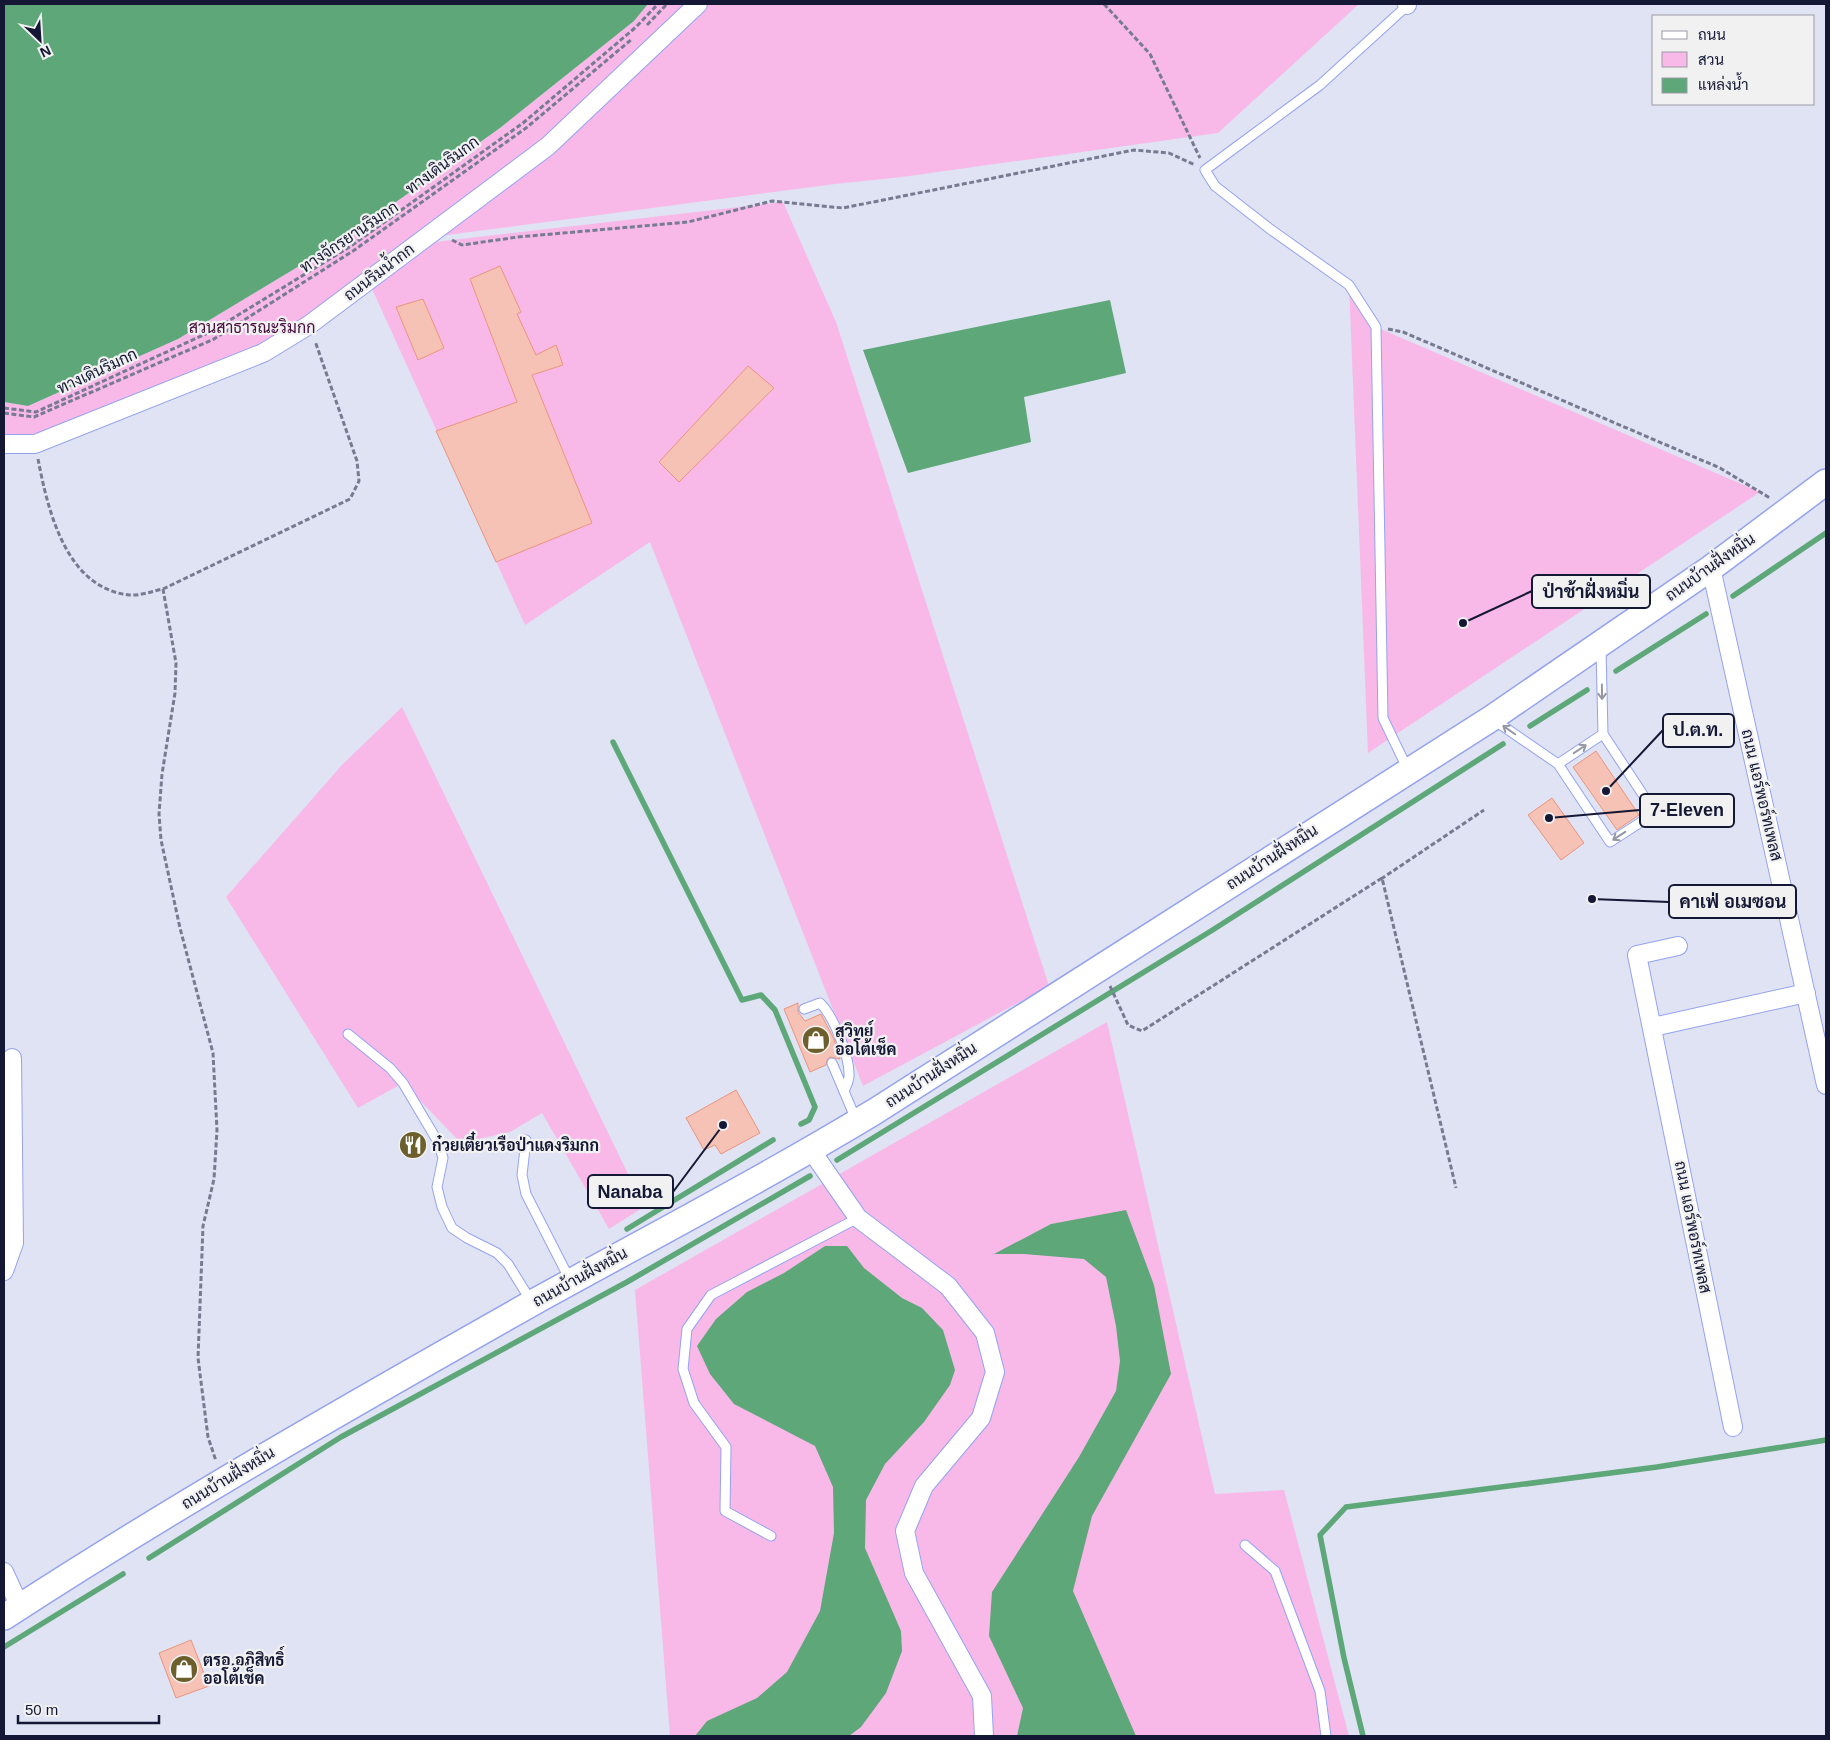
<svg xmlns="http://www.w3.org/2000/svg" width="1830" height="1740" viewBox="0 0 1830 1740" font-family="Arial,Sarabun,sans-serif">
<rect width="100%" height="100%" fill="#dfe3f3"/>
<path fill="#f8b9e9" d="M648 4H1359L1218 133 902 177 835 184 424 238 417 244 783 202 836 322 1049 986 863 1086 650 542 525 625 368 280 263 353 35 444H4V402L28 406 178 339 344 239 500 128 634 21Z
M1349 285 1376 327 1760 492 1368 753Z
M402 707 644 1207 609 1229 542 1113 510 1132 461 1143 403 1083 358 1108 226 897 342 765Z
M1107 1022 1215 1494 1284 1490 1349 1736H670L635 1290Z"/>
<path fill="#5da779" d="M4 4H648L634 21 500 128 344 239 178 339 28 406 4 402Z
M1110 300 1126 373 1024 397 1031 442 908 473 863 350Z
M1126 1210 1154 1285 1171 1374 1092 1516 1073 1591 1136 1736H1017L1023 1708 989 1636 992 1592 1079 1457 1116 1391 1120 1361 1116 1326 1106 1277 1084 1259 1024 1254H994L1051 1224Z
M825 1246H847L864 1268 902 1298 922 1308 943 1330 955 1370 950 1385 924 1422 885 1464 866 1500 865 1548 901 1631 902 1651 886 1693 861 1727 849 1736H695L707 1721 757 1698 787 1672 820 1611 834 1533 833 1487 815 1446 734 1404 710 1374 697 1346 716 1319 747 1292 784 1273Z"/>
<g fill="none" stroke-linecap="round" stroke-linejoin="round">
<path stroke="#5da779" stroke-width="5.5" d="M1733 596 1826 533
M1616 671 1706 614
M1530 726 1587 690
M613 742 742 1000 761 995 775 1010 815 1107 809 1120 801 1124
M837 1160 1211 931 1503 744
M627 1229 773 1140
M149 1558 341 1437 627 1282 810 1176
M4 1647 123 1574
M1363 1736 1344 1658 1320 1535 1346 1507 1657 1467 1826 1440"/>
</g>
<path fill="#f5c2b5" stroke="#ea947e" d="M500 266 521 312 517 314 536 355 556 345 563 365 532 375 592 523 496 562 436 431 517 402 470 279Z
M423 299 444 348 418 360 396 307Z
M748 366 774 388 679 482 659 462Z
M1596 751 1639 815 1617 830 1573 767Z
M1552 798 1584 843 1561 860 1528 815Z
M798 1003V1012L805 1021 821 1014 834 1039 840 1059 830 1057 827 1060 826 1065 810 1072 784 1009Z
M736 1090 760 1133 721 1154 715 1145 704 1150 686 1118Z
M191 1640 209 1686 176 1698 159 1653Z"/>
<g fill="none" stroke-linecap="round" stroke-linejoin="round">
<defs>
<path id="lane" d="M1494 720 1558 764 1610 842 1655 813 1603 734 1601 648
M1558 764 1603 734
M1408 770 1383 718 1376 327 1349 285 1270 229 1215 186 1205 170 1320 85 1409 4
M804 1009 820 1003C833 1015 850 1057 849 1076 849 1081 846 1087 844 1091
M348 1034 390 1068 403 1083 438 1142 443 1158 437 1187 442 1207 452 1228 467 1238 497 1253 508 1264 531 1301
M832 1063 857 1122
M526 1140 522 1175 526 1194 570 1280
M771 1536 725 1511 726 1447 694 1403 683 1369 687 1329 711 1295 858 1218
M1245 1545 1275 1571 1320 1691 1326 1736"/>
<path id="street" d="M1407 4V5
M4 444H35L263 353 309 325 548 146 698 4
M1711 568 1826 1085
M1678 946 1637 955 1733 1427
M1653 1027 1806 993
M811 1150 858 1218 948 1286 985 1333 995 1372 981 1418 924 1486 905 1531 914 1573 982 1696 984 1736
M4 1271 14 1243 12 1058
M4 1572 20 1607"/>
<path id="secondary" d="M4 1617C176 1505 355 1403 534 1302 648 1239 763 1179 874 1112L1492 718 1711 568 1826 482"/>
</defs>
<use href="#lane" stroke="#95a3ed" stroke-width="11"/>
<use href="#street" stroke="#95a3ed" stroke-width="20"/>
<use href="#secondary" stroke="#95a3ed" stroke-width="28"/>
<path stroke="#777b91" stroke-width="3" stroke-dasharray="5 2.5" stroke-linecap="butt" d="M1104 4 1150 54 1200 158
M647 25 667 4
M452 240 462 245 518 237 688 222 772 201 843 208 1134 150 1169 153 1195 165
M1388 329 1403 332 1720 468 1770 498
M4 408 36 412 212 331 351 246 523 123 636 27 658 4
M4 413 34 417 214 339 353 251 526 128 632 39
M38 459C48 511 66 588 129 595 140 596 153 591 163 589L176 663 175 693 162 774 159 814 161 840 180 928 213 1053 217 1130 214 1179 203 1226 198 1358 208 1437 216 1461
M163 589 350 499 359 481 357 461 315 341
M1381 879 1484 810
M1110 986 1128 1025 1142 1031 1382 878 1456 1188"/>
<use href="#lane" stroke="#fff" stroke-width="9"/>
<use href="#street" stroke="#fff" stroke-width="18"/>
<use href="#secondary" stroke="#fff" stroke-width="25"/>
</g>
<defs><path id="oneway-shaft" d="M-6 0H5M1.5-3L5.5 0L1.5 3" fill="none" stroke-width="1.6" stroke-linecap="round" stroke-linejoin="round" transform="scale(1.25)"/></defs>
<g stroke="#9597a4">
<use href="#oneway-shaft" transform="translate(1602 692) rotate(89)"/>
<use href="#oneway-shaft" transform="translate(1509 730) rotate(-145)"/>
<use href="#oneway-shaft" transform="translate(1580 749) rotate(-34)"/>
<use href="#oneway-shaft" transform="translate(1619 836) rotate(147)"/>
</g>
<defs>
<symbol id="shop-disc" viewBox="-11 -11 22 22"><circle r="9.5" fill="#6c5f2c" stroke="#f1f1f1"/><path d="M-5-2.5h2.3a2.7 3.5 0 0 1 5.4 0H5L5.5 6h-11ZM-1.5-2.5h3a1.5 2.3 0 0 0-3 0Z" fill="#fff"/></symbol>
<symbol id="restaurant-disc" viewBox="-11 -11 22 22"><circle r="9.5" fill="#6c5f2c" stroke="#f1f1f1"/><path d="M-5-6h1v4h1v-4h1v4h1v-4h1v5L-1.5 .5V6h-2V.5L-5-1ZM5-6V6H3V1.5H1.5Q1.5-4 5-6Z" fill="#fff"/></symbol>
</defs>
<g fill-rule="evenodd">
<use href="#shop-disc" x="800" y="1024" width="32" height="32"/>
<use href="#restaurant-disc" x="397" y="1129" width="32" height="32"/>
<use href="#shop-disc" x="168" y="1653" width="32" height="32"/>
</g>
<g text-anchor="middle" dominant-baseline="central" stroke-width="4.5" stroke-linejoin="round" paint-order="stroke">
<g font-size="16" fill="#141834" stroke="#f1f1f1">
<text transform="translate(442 165) rotate(-36)">ทางเดินริมกก</text>
<text transform="translate(349 237) rotate(-34)">ทางจักรยานริมกก</text>
<text transform="translate(379 272) rotate(-37)">ถนนริมน้ำกก</text>
<text transform="translate(97 371) rotate(-25)">ทางเดินริมกก</text>
<text transform="translate(1710 567) rotate(-35)">ถนนบ้านฝั่งหมิ่น</text>
<text transform="translate(1762 795) rotate(77)">ถนน แอร์พอร์ทเพลส</text>
<text transform="translate(1272 857) rotate(-33)">ถนนบ้านฝั่งหมิ่น</text>
<text transform="translate(931 1075) rotate(-33)">ถนนบ้านฝั่งหมิ่น</text>
<text transform="translate(1693 1227) rotate(79)">ถนน แอร์พอร์ทเพลส</text>
<text transform="translate(580 1277) rotate(-29)">ถนนบ้านฝั่งหมิ่น</text>
<text transform="translate(228 1478) rotate(-31)">ถนนบ้านฝั่งหมิ่น</text>
</g>
<g font-size="16" fill="#470e3e" stroke="#f1f1f1">
<text x="252" y="327">สวนสาธารณะริมกก</text>
</g>
<g font-size="16" font-weight="bold" fill="#141834" stroke="#f1f1f1" text-anchor="start">
<text x="835" y="1031">สุวิทย์<tspan x="835" dy="18">ออโต้เช็ค</tspan></text>
<text x="432" y="1145">ก๋วยเตี๋ยวเรือป่าแดงริมกก</text>
<text x="203" y="1660">ตรอ.อภิสิทธิ์<tspan x="203" dy="18">ออโต้เช็ค</tspan></text>
</g>
</g>
<path fill="none" stroke="#141834" stroke-width="2" d="M1463 623L1532 591M1606 791L1663 730M1549 818L1640 810M1592 899L1669 902M723 1125L673 1192"/>
<g fill="#141834" stroke="#f1f1f1" stroke-width="2">
<circle cx="1463" cy="623" r="5"/>
<circle cx="1606" cy="791" r="5"/>
<circle cx="1549" cy="818" r="5"/>
<circle cx="1592" cy="899" r="5"/>
<circle cx="723" cy="1125" r="5"/>
</g>
<g fill="#f1f1f1" stroke="#141834" stroke-width="2">
<rect x="1532" y="575" width="118" height="33" rx="5"/>
<rect x="1663" y="714" width="71" height="33" rx="5"/>
<rect x="1640" y="794" width="94" height="33" rx="5"/>
<rect x="1669" y="885" width="127" height="33" rx="5"/>
<rect x="588" y="1175" width="85" height="33" rx="5"/>
</g>
<g font-size="18" text-anchor="middle" font-weight="bold" fill="#141834">
<text x="1591" y="598">ป่าช้าฝั่งหมิ่น</text>
<text x="1698" y="736">ป.ต.ท.</text>
<text x="1687" y="816">7-Eleven</text>
<text x="1733" y="908">คาเฟ่ อเมซอน</text>
<text x="630" y="1198">Nanaba</text>
</g>
<rect width="1830" height="1740" fill="none" stroke="#141834" stroke-width="10"/>
<rect x="1652" y="15" width="162" height="90" fill="#f1f1f1" stroke="#999aa5"/>
<rect x="1662" y="31" width="25" height="8" fill="#ffffff" stroke="#999aa5"/>
<text x="1698" y="40" font-size="15" fill="#141834">ถนน</text>
<rect x="1662" y="52" width="25" height="15" fill="#f8b9e9" stroke="#999aa5"/>
<text x="1698" y="65" font-size="15" fill="#141834">สวน</text>
<rect x="1662" y="78" width="25" height="15" fill="#5da779" stroke="#999aa5"/>
<text x="1698" y="90" font-size="15" fill="#141834">แหล่งน้ำ</text>
<g transform="translate(40 40) rotate(155)" stroke="#f1f1f1" stroke-width="4" paint-order="stroke">
<path d="M0-4L9 19L0 12L-9 19Z" fill="#141834"/>
<text y="-8" font-size="14" font-weight="bold" text-anchor="middle" fill="#141834">N</text>
</g>
<path d="M18 1715v8h141v-8" fill="none" stroke="#141834" stroke-width="2.5"/>
<text x="25" y="1715" font-size="15" fill="#141834" stroke="#f1f1f1" stroke-width="4" paint-order="stroke">50 m</text>
</svg>
